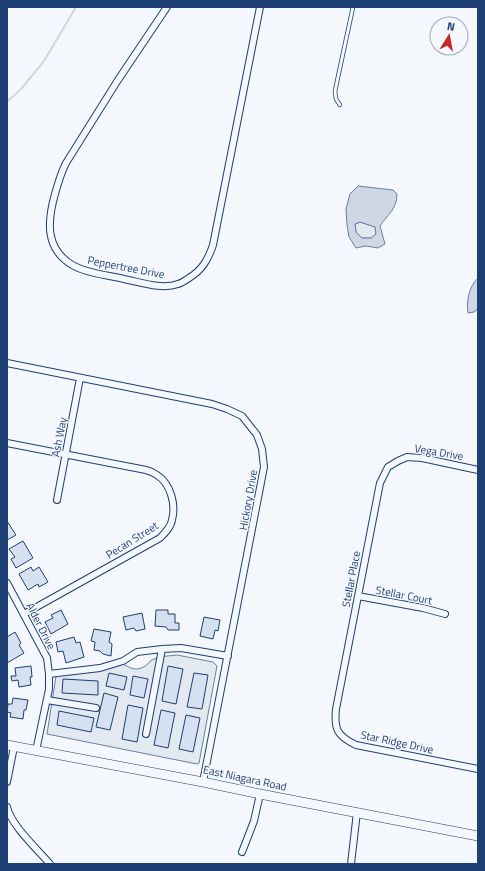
<svg xmlns="http://www.w3.org/2000/svg" width="485" height="871" viewBox="0 0 485 871" font-family="'Titillium Web',sans-serif">
<rect width="100%" height="100%" fill="#f4f7fb"/>
<path fill="#e3e9f0" stroke="#687fa3" d="M360 222 375 227 376 234 372 238H362L356 232 355 224Z
M177 655 213 662 217 666 199 763 197 764 47 734 56 676 97 671 122 663C129 668 137 672 145 666 148 665 149 661 152 660 159 656 169 656 177 655Z"/>
<path fill="#cfd7e4" stroke="#687fa3" fill-rule="evenodd" d="M358 186 393 190 397 194C397 209 388 214 380 226L385 244 378 248 366 246 356 248 349 237 347 225 346 209 350 194ZM360 222 375 227 376 234 371 238H362L356 232 355 224Z
M478 278V309L474 312 468 313C466 302 469 286 478 278Z"/>
<g fill="none" stroke-linecap="round" stroke-linejoin="round">
<path stroke="#cfd7e4" stroke-width="2" d="M7 102 21 89 44 61 76 7"/>
</g>
<path fill="#d5e0f0" stroke="#1d3f73" d="M7 521 16 535 7 540Z
M23 541 33 558 16 568 11 559 15 557 9 549Z
M31 567 33 571 39 567 48 582 39 587 38 584 28 590 19 574Z
M61 610 68 624 51 634 45 622 53 618 51 615Z
M156 610H168V614H175V623H179V630H168L166 627 155 626Z
M142 613 145 629 136 631 134 628 126 630 123 617Z
M204 617 220 620 218 631 215 630 213 639 200 636Z
M94 629 111 632 109 642 112 644 111 656 103 654 100 651 94 650 95 642 91 641Z
M15 632 21 643 19 645 24 653 7 663V637Z
M74 637 76 643 80 642 84 657 66 663 63 651 58 652 56 642Z
M31 666 32 677H30L31 685 19 687 18 680 12 681 11 676H16L15 668Z
M168 666 183 669 176 704 162 701Z
M109 673 127 677 124 690 106 686Z
M194 673 208 675 202 709 187 707Z
M133 676 148 679 144 698 130 695Z
M63 679 98 681V695L62 693Z
M104 693 118 697 110 730 96 727Z
M13 698 28 700 26 710H24L23 719 10 717 11 713 7 712 8 704H12Z
M128 705 143 708 137 742 122 739Z
M161 710 175 713 168 748 154 745Z
M59 711 94 718 91 732 57 725Z
M186 715 200 718 193 752 179 749Z"/>
<g fill="none" stroke-linecap="round" stroke-linejoin="round">
<defs>
<path id="lane" d="M340 105 336 99 335 91 353 7"/>
<path id="street" d="M167 7 118 80 66 163C61 173 58 183 55 194 47 222 45 250 74 266 89 274 108 275 124 279 140 282 162 290 178 284 182 283 186 280 189 278 202 270 208 260 213 245L260 7
M7 363 212 404 227 409 242 416 257 435 262 449 264 467 203 782
M7 443 146 470C150 471 154 473 157 475 171 484 176 505 172 520 171 527 165 533 160 538L24 614
M478 470 422 458 407 457 398 461 388 467 380 483 336 709C334 729 337 736 356 745L478 769
M57 500 80 378
M7 583 47 658 49 674V689L36 751
M358 596 423 608 445 614
M49 674 100 668 123 661 137 652 162 649 181 648 228 656
M47 700 96 708
M146 734 162 649
M7 782 14 747
M7 807C11 825 37 849 50 864
M242 852 254 821 260 794
M351 864 357 812"/>
<path id="secondary" d="M7 745 203 782 260 794 478 836"/>
</defs>
<use href="#lane" stroke="#1d3f73" stroke-width="4.5"/>
<use href="#street" stroke="#1d3f73" stroke-width="8"/>
<use href="#secondary" stroke="#1d3f73" stroke-width="10"/>
<use href="#lane" stroke="#f4f7fb" stroke-width="3"/>
<use href="#street" stroke="#f4f7fb" stroke-width="6"/>
<use href="#secondary" stroke="#f4f7fb" stroke-width="9"/>
</g>
<g text-anchor="middle" dominant-baseline="central" stroke-width="3" stroke-linejoin="round" paint-order="stroke">
<g font-size="11" fill="#1d3f73" stroke="#f4f7fb">
<text transform="translate(126 267) rotate(11)">Peppertree Drive</text>
<text transform="translate(59 437) rotate(-79)">Ash Way</text>
<text transform="translate(439 452) rotate(10)">Vega Drive</text>
<text transform="translate(248 500) rotate(-80)">Hickory Drive</text>
<text transform="translate(132 540) rotate(-32)">Pecan Street</text>
<text transform="translate(351 579) rotate(-79)">Stellar Place</text>
<text transform="translate(404 595) rotate(11)">Stellar Court</text>
<text transform="translate(41 626) rotate(63)">Alder Drive</text>
<text transform="translate(397 742) rotate(12)">Star Ridge Drive</text>
<text transform="translate(245 778) rotate(12)">East Niagara Road</text>
</g>
</g>
<rect width="485" height="871" fill="none" stroke="#1d3f73" stroke-width="16"/>
<g transform="translate(449 36) rotate(11)"><circle r="19" fill="#f4f7fb" stroke="#9eadc5"/>
<path d="M0-3L7 15L0 10L-7 15Z" fill="#c62828"/>
<text y="-6" font-size="11" font-weight="bold" text-anchor="middle" fill="#1d3f73">N</text>
</g>
</svg>
